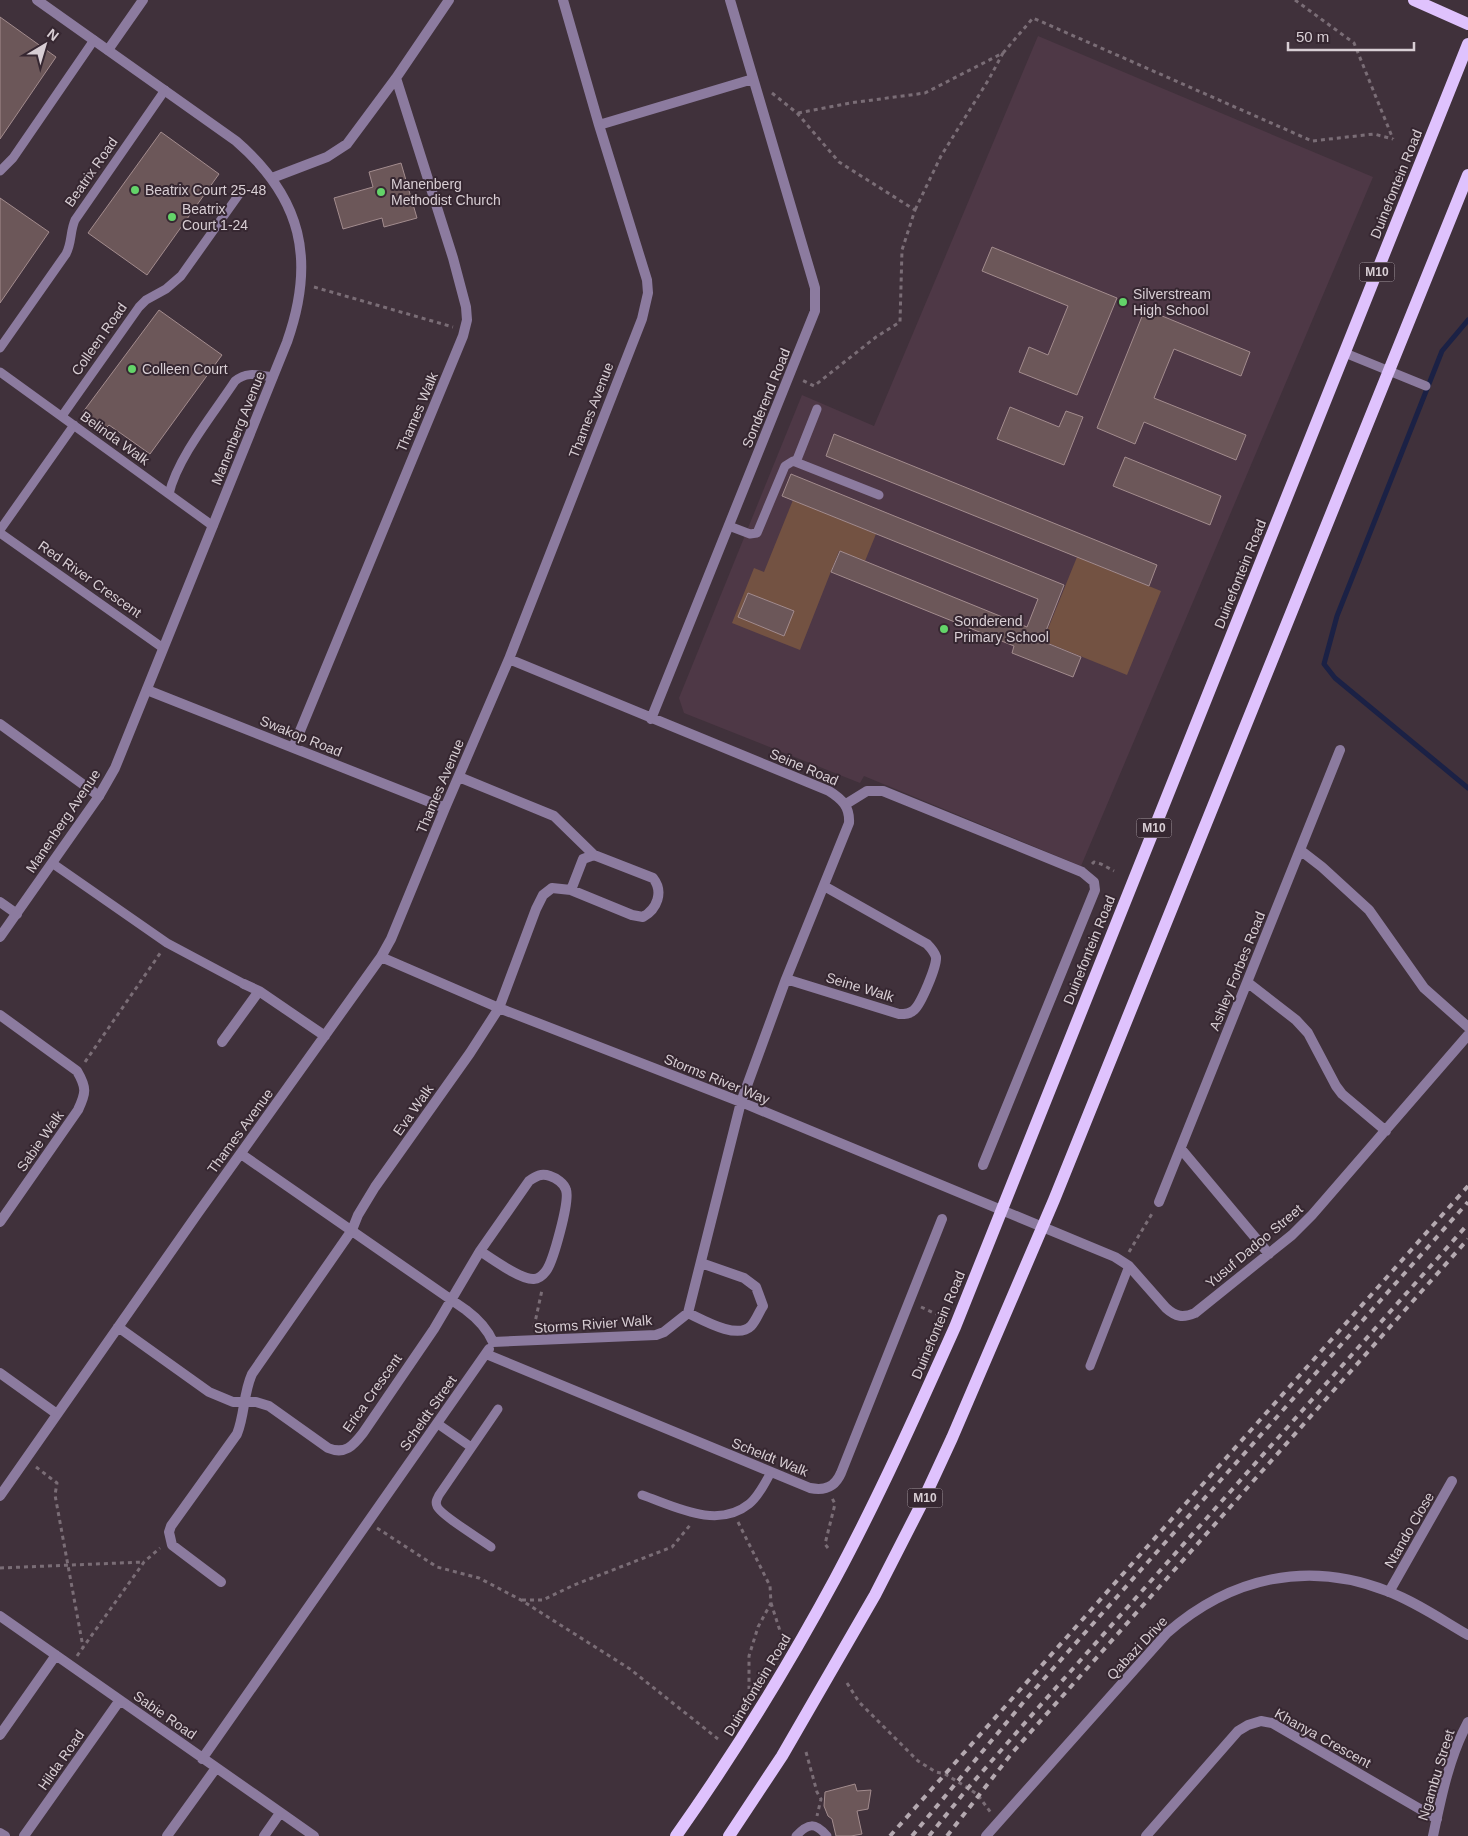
<svg xmlns="http://www.w3.org/2000/svg" width="1468" height="1836" viewBox="0 0 1468 1836" font-family="Helvetica,sans-serif">
  <style>
    .built { fill: #4e3846 }
    .green { fill: #735242; fill-rule: evenodd }
    .lines { fill: none; stroke-linecap: round; stroke-linejoin: round }
    .stream { stroke: #1b2145; stroke-width: 5 }
    .building { fill: #6c5759; stroke: #a38c8e }
    .path { stroke: #7a6d76; stroke-width: 3; stroke-dasharray: 4 4; stroke-linecap: butt }
    .service { stroke: #8c7b9f; stroke-width: 9 }
    .minor { stroke: #8c7b9f; stroke-width: 10 }
    .tertiary { stroke: #8c7b9f; stroke-width: 10 }
    .primary { stroke: #dfc2fd; stroke-width: 12 }
    .rail { stroke: #b4a9b0; stroke-width: 4; stroke-dasharray: 6 6; stroke-linecap: butt }
    .poi-dot { fill: #63d469; stroke: #362731; stroke-width: 2 }
    .labels { text-anchor: middle; stroke-width: 4; stroke-linejoin: round; paint-order: stroke }
    .shield { fill: #362731; stroke: #a79ca3; stroke-width: 1 }
    .shield-label { font-size: 12px; font-weight: bold; fill: #d8ced4 }
    .street-label { font-size: 14px; fill: #d8ced4; stroke: #362731 }
    .poi-label { font-size: 14px; fill: #d8ced4; stroke: #362731; text-anchor: start }
  </style>
  <rect width="100%" height="100%" fill="#40313b"/>
  <path class="built" d="M1038 36 1373 177 1081 866 864 776 860 783 684 713 679 698 802 395 874 426Z"/>
  <path class="green" d="M793 500 876 534 865 561 839 551 800 650 732 623 754 568 764 572ZM748 593 793 611 784 636 738 617Z
    M1077 557 1161 591 1127 675 1043 641Z"/>
  <g class="lines">
    <path class="stream" d="M1468 320 1442 351 1337 616 1324 664 1335 678 1468 788"/>
  </g>
  <path class="building" d="M0 17 56 57 0 139Z
    M161 132 219 174 147 275 88 233Z
    M401 163 417 218 384 227 382 218 343 229 334 198 373 187 369 172Z
    M0 198 49 232 0 303Z
    M992 247 1117 298 1077 395 1019 372 1029 347 1048 355 1068 306 982 271Z
    M1145 309 1250 352 1241 376 1174 349 1154 398 1246 435 1236 460 1144 422 1135 444 1097 428Z
    M159 310 222 355 150 454 109 425 105 429 83 412Z
    M1010 407 1059 427 1066 411 1083 417 1064 465 997 439Z
    M834 434 1157 565 1149 586 826 456Z
    M1125 457 1221 496 1210 525 1113 486Z
    M791 474 1064 585 1042 641 1081 657 1073 677 1012 653 1014 646 831 572 840 551 1027 627 1038 599 782 496Z
    M748 593 794 611 784 636 738 617Z
    M855 1784 857 1791 871 1790 868 1809 857 1811 862 1834 851 1836H836L832 1819 828 1816 824 1806 825 1792Z"/>
  <g class="lines">
    <path class="path" d="M1295 0 1354 43 1393 139
      M1003 53 1033 18 1312 141 1374 134 1393 139
      M772 93 797 113 839 162 915 210 902 250 900 322 876 337 814 386 800 379
      M798 113 850 103 925 93 1003 53 989 79 941 156 915 210
      M314 287 453 327
      M1092 864 1094 862 1101 864 1114 871
      M85 1062 161 952
      M1129 1252 1153 1212
      M921 1307 936 1314
      M534 1327 542 1290
      M36 1467 57 1483 55 1495 83 1647
      M738 1522 770 1586 771 1603 758 1627 749 1656V1689
      M377 1528 437 1567 479 1578 521 1600 630 1669 718 1739
      M828 1548 825 1544 835 1504 832 1498
      M0 1568 144 1562
      M522 1600H543L574 1585 672 1547 691 1524
      M771 1603 781 1634
      M77 1656 144 1562 160 1548
      M847 1683 859 1702 918 1761 936 1772 945 1774 968 1788 978 1795 991 1813
      M806 1752 817 1792 821 1799 817 1816"/>
    <path class="service" d="M0 171 13 158 94 40
      M0 348 66 254C72 243 70 231 75 220L165 90
      M1345 353 1426 386
      M0 372 213 526
      M62 416 139 307 146 300 166 289 181 276 240 193
      M796 462 817 409
      M169 494C177 458 214 413 235 381 247 371 258 375 273 377
      M729 526 750 534 757 533 785 466 793 461 879 495
      M0 530 74 425
      M0 533 163 648
      M52 863 167 943 244 984
      M1090 1366 1129 1266
      M438 1424 471 1447
      M642 1495C674 1506 717 1530 749 1504 758 1497 765 1483 771 1472
      M491 1547C482 1540 439 1514 437 1506 435 1502 437 1499 439 1495L498 1409
      M796 1836C808 1823 815 1822 827 1836"/>
    <path class="minor" d="M108 50 143 0
      M599 125 753 79
      M272 178 327 157 347 144 396 78 449 0
      M147 690 445 808
      M651 719 815 311V288L730 0
      M0 724 99 796
      M293 748 463 336 467 320 466 307 453 258 396 78
      M459 777 554 816 594 855
      M846 804 867 791H883L1082 872 1094 882 1095 890 983 1165
      M1300 850 1322 867 1369 910 1424 988 1468 1027
      M0 902 17 914
      M381 957 499 1008 741 1102 1115 1257 1129 1266 1166 1308C1176 1317 1183 1318 1195 1313L1292 1235 1312 1215 1468 1035
      M786 979 899 1014C905 1014 910 1014 914 1010 921 1004 937 966 936 957 934 951 931 948 927 944L824 886
      M1247 982 1296 1020 1308 1033 1336 1086 1342 1094 1386 1131
      M244 984 259 991 325 1036
      M0 1015 77 1071C87 1088 86 1093 78 1110L0 1222
      M222 1042 259 991
      M1181 1149 1269 1254
      M241 1154 466 1310C478 1319 487 1328 493 1342
      M1159 1202 1340 750
      M688 1313C703 1320 737 1340 751 1326 756 1321 759 1312 763 1306L756 1287 744 1278 701 1263
      M118 1327 209 1392 233 1402H256L269 1406 328 1448C345 1455 353 1446 363 1433L434 1329 480 1251 529 1181C536 1176 541 1173 550 1176 556 1178 564 1183 566 1190 570 1201 553 1262 546 1271 543 1275 539 1279 534 1279 521 1280 492 1259 480 1251
      M493 1342 656 1335 664 1332 688 1313 741 1102 786 979 849 823C850 807 842 799 829 791L509 659
      M486 1354 810 1488C825 1491 835 1487 841 1473L942 1219
      M0 1373 57 1414
      M0 1496 198 1213 381 957 391 939 445 808 509 659 642 319 648 293 647 280 599 125 563 0
      M221 1582 172 1545 169 1532 171 1526 237 1434C245 1414 243 1394 252 1374L352 1230 358 1215 375 1187 470 1053 499 1008 536 909 543 895 552 888 571 890 632 915 643 917C657 909 664 892 653 878L594 855 583 859 571 890
      M1389 1592 1452 1481
      M0 1616 314 1836
      M0 1735 56 1655
      M202 1759 489 1349
      M0 1833 5 1836
      M24 1836 120 1700
      M167 1836 216 1768
      M264 1836 280 1813
      M1146 1836 1238 1731 1248 1725 1261 1721 1272 1723 1437 1819
      M1433 1836C1441 1798 1449 1757 1468 1722"/>
    <path class="tertiary" d="M0 937 99 796 115 768 287 342C316 260 302 198 236 141L37 0
      M986 1836 1167 1633C1231 1577 1308 1560 1387 1591 1416 1602 1442 1620 1468 1635"/>
    <path class="primary" d="M1414 0 1468 24
      M676 1836C734 1754 787 1668 835 1579 879 1497 917 1412 955 1327L1468 44
      M729 1836 782 1756 875 1595 921 1505 952 1438 1054 1200 1468 175"/>
    <path class="rail" d="M890 1836 1468 1186
      M912 1836 1027 1698 1468 1202
      M929 1836 968 1788 1038 1708 1468 1224
      M947 1836 1012 1753 1468 1239"/>
  </g>
  <g class="poi-dot">
    <circle cx="135" cy="190" r="5"/>
    <circle cx="381" cy="192" r="5"/>
    <circle cx="172" cy="217" r="5"/>
    <circle cx="1123" cy="302" r="5"/>
    <circle cx="132" cy="369" r="5"/>
    <circle cx="944" cy="629" r="5"/>
  </g>
  <g class="labels">
    <g class="shield">
      <rect x="1359.5" y="262.5" width="35" height="19" rx="4"/>
      <rect x="1136.5" y="818.5" width="35" height="19" rx="4"/>
      <rect x="907.5" y="1488.5" width="35" height="19" rx="4"/>
    </g>
    <g class="shield-label">
      <text x="1377" y="276">M10</text>
      <text x="1154" y="832">M10</text>
      <text x="925" y="1502">M10</text>
    </g>
    <g class="street-label">
      <text transform="translate(91 172) rotate(-55)" y="5">Beatrix Road</text>
      <text transform="translate(1396 184) rotate(-68)" y="5">Duinefontein Road</text>
      <text transform="translate(99 339) rotate(-55)" y="5">Colleen Road</text>
      <text transform="translate(766 398) rotate(-68)" y="5">Sonderend Road</text>
      <text transform="translate(591 410) rotate(-69)" y="5">Thames Avenue</text>
      <text transform="translate(417 412) rotate(-67)" y="5">Thames Walk</text>
      <text transform="translate(238 428) rotate(-68)" y="5">Manenberg Avenue</text>
      <text transform="translate(115 438) rotate(36)" y="5">Belinda Walk</text>
      <text transform="translate(1240 574) rotate(-68)" y="5">Duinefontein Road</text>
      <text transform="translate(90 579) rotate(35)" y="5">Red River Crescent</text>
      <text transform="translate(301 736) rotate(22)" y="5">Swakop Road</text>
      <text transform="translate(804 767) rotate(23)" y="5">Seine Road</text>
      <text transform="translate(440 786) rotate(-67)" y="5">Thames Avenue</text>
      <text transform="translate(63 821) rotate(-56)" y="5">Manenberg Avenue</text>
      <text transform="translate(1089 950) rotate(-68)" y="5">Duinefontein Road</text>
      <text transform="translate(1237 971) rotate(-68)" y="5">Ashley Forbes Road</text>
      <text transform="translate(860 987) rotate(17)" y="5">Seine Walk</text>
      <text transform="translate(717 1079) rotate(22)" y="5">Storms River Way</text>
      <text transform="translate(413 1110) rotate(-55)" y="5">Eva Walk</text>
      <text transform="translate(240 1131) rotate(-54)" y="5">Thames Avenue</text>
      <text transform="translate(40 1141) rotate(-55)" y="5">Sabie Walk</text>
      <text transform="translate(1254 1246) rotate(-40)" y="5">Yusuf Dadoo Street</text>
      <text transform="translate(593 1324) rotate(-4)" y="5">Storms Rivier Walk</text>
      <text transform="translate(938 1325) rotate(-67)" y="5">Duinefontein Road</text>
      <text transform="translate(372 1393) rotate(-55)" y="5">Erica Crescent</text>
      <text transform="translate(428 1413) rotate(-55)" y="5">Scheldt Street</text>
      <text transform="translate(770 1457) rotate(22)" y="5">Scheldt Walk</text>
      <text transform="translate(1409 1530) rotate(-60)" y="5">Ntando Close</text>
      <text transform="translate(1137 1648) rotate(-47)" y="5">Qabazi Drive</text>
      <text transform="translate(757 1685) rotate(-59)" y="5">Duinefontein Road</text>
      <text transform="translate(165 1715) rotate(35)" y="5">Sabie Road</text>
      <text transform="translate(1323 1738) rotate(29)" y="5">Khanya Crescent</text>
      <text transform="translate(61 1760) rotate(-55)" y="5">Hilda Road</text>
      <text transform="translate(1436 1775) rotate(-73)" y="5">Ngambu Street</text>
    </g>
    <g class="poi-label">
      <text x="391" y="189">Manenberg<tspan x="391" dy="16">Methodist Church</tspan></text>
      <text x="145" y="195">Beatrix Court 25-48</text>
      <text x="182" y="214">Beatrix<tspan x="182" dy="16">Court 1-24</tspan></text>
      <text x="1133" y="299">Silverstream<tspan x="1133" dy="16">High School</tspan></text>
      <text x="142" y="374">Colleen Court</text>
      <text x="954" y="626">Sonderend<tspan x="954" dy="16">Primary School</tspan></text>
    </g>
  </g>
  <g transform="translate(45 45) rotate(38)" stroke="#362731" stroke-width="4" paint-order="stroke">
  <path d="M0-4L9 19L0 12L-9 19Z" fill="#d8ced4"/>
  <text y="-8" font-size="14" font-weight="bold" text-anchor="middle" fill="#d8ced4">N</text>
  </g>
  <path d="M1288 42v8h126v-8" fill="none" stroke="#d8ced4" stroke-width="2.5"/>
  <text x="1296" y="42" font-size="15" fill="#d8ced4" stroke="#362731" stroke-width="4" paint-order="stroke">50 m</text>
</svg>
